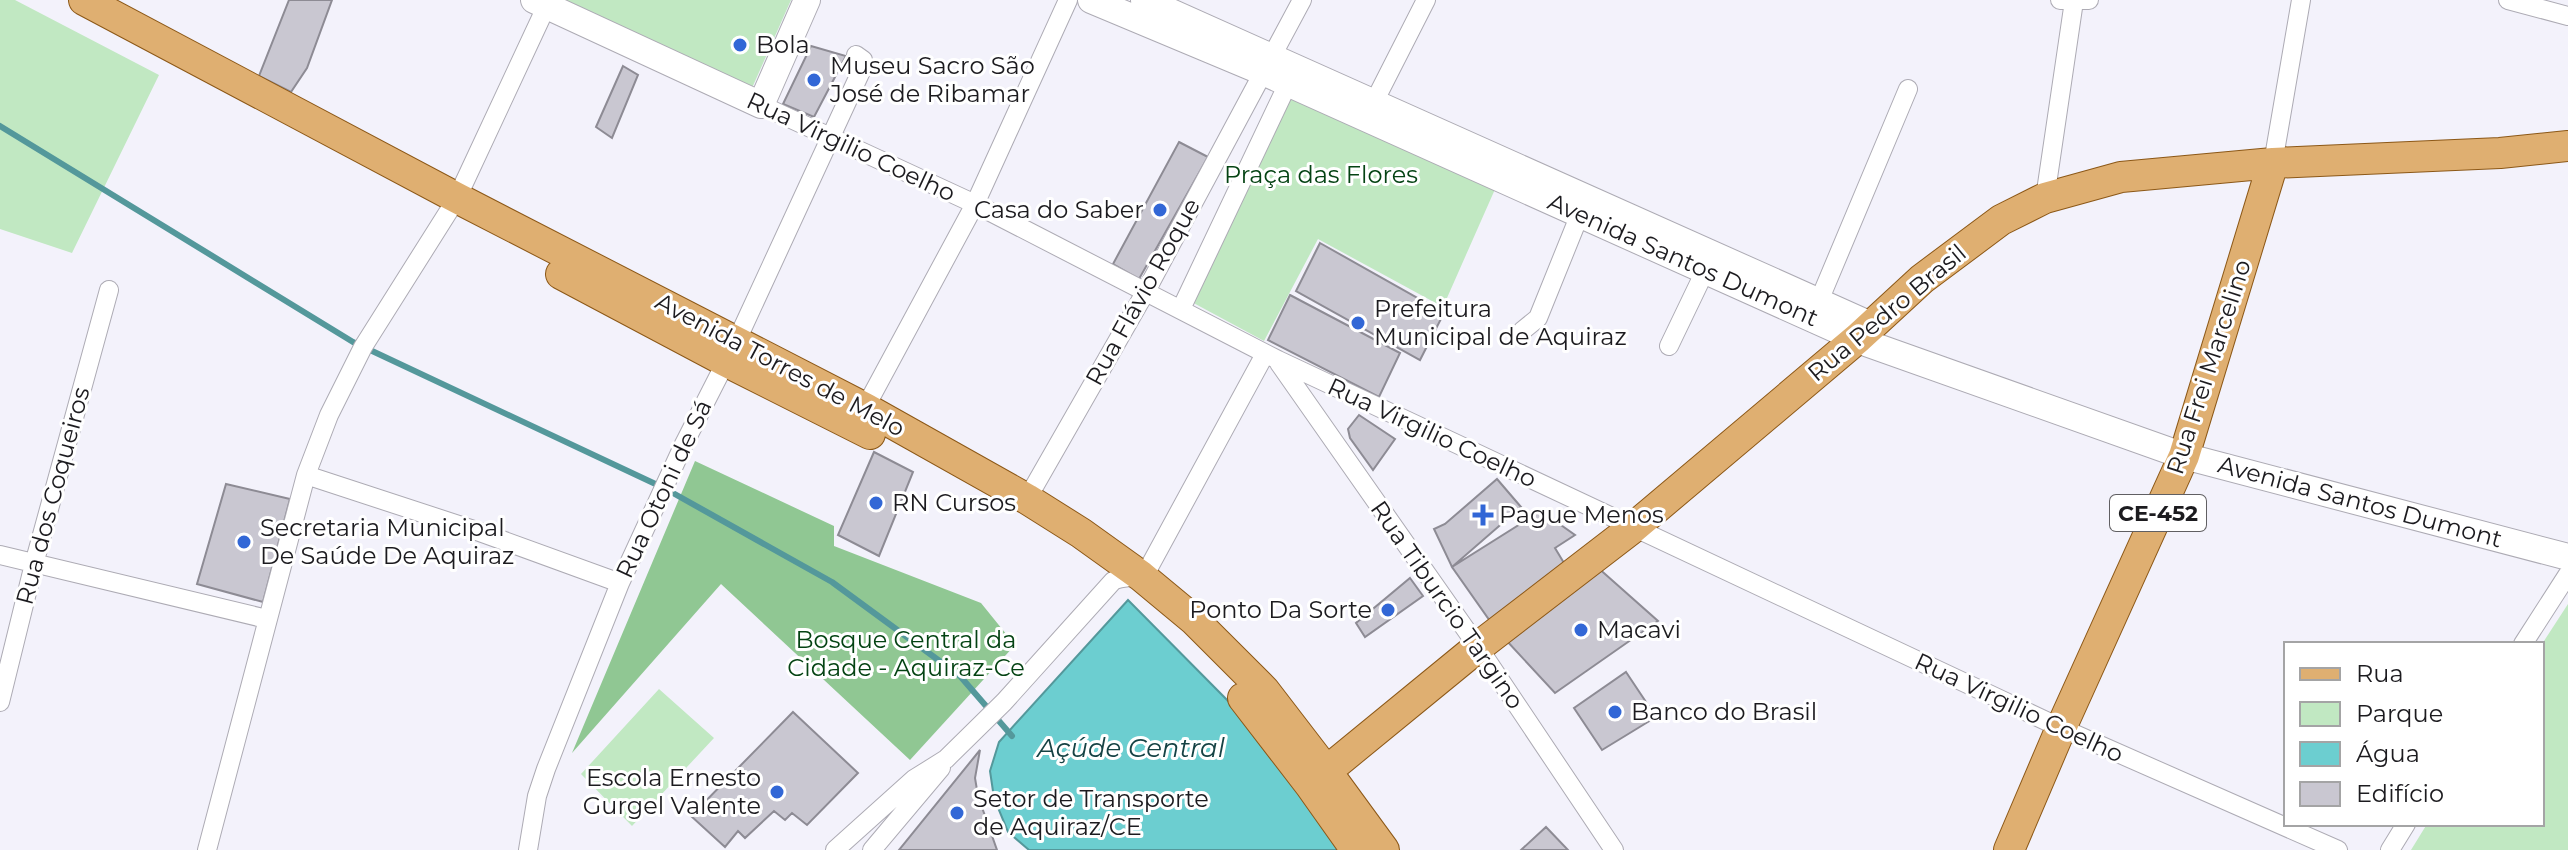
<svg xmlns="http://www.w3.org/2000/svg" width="2568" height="850" viewBox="0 0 2568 850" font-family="Montserrat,sans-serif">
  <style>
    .green { fill: #c1e8c2 }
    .forest { fill: #90c793 }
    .water { fill: #6cced0; stroke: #54989b; stroke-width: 2 }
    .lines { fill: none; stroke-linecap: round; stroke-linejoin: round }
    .stream { stroke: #54989b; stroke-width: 6 }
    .building { fill: #c9c7d1; stroke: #8d8b94; stroke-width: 2 }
    .street-casing { stroke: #adabb4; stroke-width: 20 }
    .secondary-casing { stroke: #adabb4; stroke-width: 28 }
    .primary-casing { stroke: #8c5817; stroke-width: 32 }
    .street { stroke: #fff; stroke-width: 18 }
    .secondary { stroke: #fff; stroke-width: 26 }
    .primary { stroke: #dfaf71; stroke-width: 30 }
    .poi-dot { fill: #3267d6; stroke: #fff; stroke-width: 3 }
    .labels { text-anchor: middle; stroke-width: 6; stroke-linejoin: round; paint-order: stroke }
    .shield { fill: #fff; stroke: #605f62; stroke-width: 2 }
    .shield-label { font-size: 22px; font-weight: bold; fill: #1c1b1f }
    .poi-label { font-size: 24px; fill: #1c1b1f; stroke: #fff; text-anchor: start }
    .street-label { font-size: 24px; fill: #1c1b1f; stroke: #fff }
    .park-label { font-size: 24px; fill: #044313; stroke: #fff }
    .water-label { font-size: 26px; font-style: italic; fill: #154244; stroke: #fff }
  </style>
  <rect width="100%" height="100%" fill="#f3f2fb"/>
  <path class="green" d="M0 0H15L159 75 72 253 0 229Z
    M544 0H791L752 88Z
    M1290 90 1496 187 1443 307 1318 239 1264 341 1188 300Z
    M2568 604V850H2411L2427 824H2542V644Z
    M659 689 714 738 632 826 581 774Z"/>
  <path class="forest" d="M695 461 834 526V546L981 603 1015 645 910 760 721 584 572 753Z"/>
  <path class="water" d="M1128 600 1238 711 1341 850H1029L1008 832 994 798 990 771 999 742Z"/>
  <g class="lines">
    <path class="stream" d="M0 126 353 342 664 488 832 582 960 676 1012 736"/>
  </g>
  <path class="building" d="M289 0H332L307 68 291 92 259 76Z
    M811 46 846 56 814 117 783 104Z
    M623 66 638 75 612 138 596 127Z
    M1179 142 1208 157 1139 279 1113 264Z
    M1320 243 1444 313 1420 360 1296 291Z
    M1290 295 1400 353 1379 397 1268 340Z
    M1359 415 1395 439 1373 470 1350 438 1348 429Z
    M874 452 913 472 879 556 838 535Z
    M1497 479 1521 507 1452 567 1434 529 1445 524Z
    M226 484 290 499 263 602 197 584Z
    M1541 511 1575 535 1555 548 1564 563 1490 621 1452 567Z
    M1596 566 1658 621 1555 693 1506 640Z
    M1410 578 1423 596 1365 637 1356 623Z
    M1626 672 1656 717 1602 750 1574 708Z
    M793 712 858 773 807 825 792 813 785 820 774 811 745 838 738 831 725 847 691 816Z
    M980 750 975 778 978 796 997 850H899Z
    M1546 827 1568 850H1521Z"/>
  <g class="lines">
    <g class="street-casing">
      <path id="street" d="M2060 0H2089
        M2508 0 2568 16
        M761 105 975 204 1278 360 2061 728 2338 850
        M1369 112 1426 0
        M2273 163 2301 0
        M2045 198 2074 1
        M1819 301 1908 89
        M1181 309 1293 73
        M1522 331 1538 318 1580 214
        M1669 346 1705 271
        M1279 363 1478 647 1614 850
        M865 408 975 204 1068 0
        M306 475 477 531 620 583
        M1027 499 1146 291 1302 0
        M0 555 267 619
        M2523 644 2568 574
        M0 702 34 564 109 290
        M207 850 306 475 329 415 363 347 457 198 547 5
        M528 850 537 796 546 769 620 583 684 444 737 340 863 67V60L856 55
        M835 850 914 779 946 759 1004 702 1113 581C1125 575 1136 580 1147 571L1265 354
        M872 850 941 768
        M2390 850 2406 824"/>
    </g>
    <g class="secondary-casing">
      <path id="secondary" d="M534 0 761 105 807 0
        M1091 0 1263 72 1866 343 2184 456 2568 557
        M1144 0 1862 321"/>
    </g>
    <g class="primary-casing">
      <path id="primary" d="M84 0 457 198 865 408 1027 499 1081 533 1141 576 1194 620 1264 690 1327 772 1384 850
        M561 274 725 361 870 434
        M1243 698 1310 785 1356 850
        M1312 783 1478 647 1634 527 1858 338 1922 279 2001 220 2045 198 2121 177 2273 163 2500 153 2568 146
        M2009 850 2061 728 2184 456 2273 163"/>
    </g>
    <use href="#street" class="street"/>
    <use href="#secondary" class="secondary"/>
    <use href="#primary" class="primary"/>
  </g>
  <g class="poi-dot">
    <circle cx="740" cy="45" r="8"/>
    <circle cx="814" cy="80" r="8"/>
    <circle cx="1160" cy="210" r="8"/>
    <circle cx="1358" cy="323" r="8"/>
    <circle cx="876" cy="503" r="8"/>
    <path d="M1479 503h8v8h8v8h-8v8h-8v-8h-8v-8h8z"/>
    <circle cx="244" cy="542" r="8"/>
    <circle cx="1388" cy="610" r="8"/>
    <circle cx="1581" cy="630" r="8"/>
    <circle cx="1615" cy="712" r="8"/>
    <circle cx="777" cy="792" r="8"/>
    <circle cx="957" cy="813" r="8"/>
  </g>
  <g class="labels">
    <rect class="shield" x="2110" y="495" width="96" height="36" rx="6"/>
    <g class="shield-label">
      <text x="2158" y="521">CE-452</text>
    </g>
    <g class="poi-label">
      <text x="756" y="53">Bola</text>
      <text x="830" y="74">Museu Sacro São<tspan x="830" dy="28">José de Ribamar</tspan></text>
      <text x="1144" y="218" text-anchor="end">Casa do Saber</text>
      <text x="1374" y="317">Prefeitura<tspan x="1374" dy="28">Municipal de Aquiraz</tspan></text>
      <text x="892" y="511">RN Cursos</text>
      <text x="1499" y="523">Pague Menos</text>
      <text x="260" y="536">Secretaria Municipal<tspan x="260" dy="28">De Saúde De Aquiraz</tspan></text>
      <text x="1372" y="618" text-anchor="end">Ponto Da Sorte</text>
      <text x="1597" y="638">Macavi</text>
      <text x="1631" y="720">Banco do Brasil</text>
      <text x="761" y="786" text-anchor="end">Escola Ernesto<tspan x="761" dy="28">Gurgel Valente</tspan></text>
      <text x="973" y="807">Setor de Transporte<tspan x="973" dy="28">de Aquiraz/CE</tspan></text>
    </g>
    <g class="street-label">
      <text transform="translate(851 147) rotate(25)" y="8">Rua Virgilio Coelho</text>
      <text transform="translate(1683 260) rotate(24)" y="8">Avenida Santos Dumont</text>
      <text transform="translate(1143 292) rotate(-61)" y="8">Rua Flávio Roque</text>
      <text transform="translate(1887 313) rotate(-40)" y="8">Rua Pedro Brasil</text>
      <text transform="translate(780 365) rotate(28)" y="8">Avenida Torres de Melo</text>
      <text transform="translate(2209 367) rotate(-72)" y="8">Rua Frei Marcelino</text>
      <text transform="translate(1432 433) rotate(25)" y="8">Rua Virgilio Coelho</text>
      <text transform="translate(664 489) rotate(-65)" y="8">Rua Otoni de Sá</text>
      <text transform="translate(53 496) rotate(-75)" y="8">Rua dos Coqueiros</text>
      <text transform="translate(2360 502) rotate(15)" y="8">Avenida Santos Dumont</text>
      <text transform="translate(1447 605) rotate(55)" y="8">Rua Tiburcio Targino</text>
      <text transform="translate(2019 708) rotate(25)" y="8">Rua Virgilio Coelho</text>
    </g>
    <g class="park-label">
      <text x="1321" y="183">Praça das Flores</text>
      <text x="906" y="648">Bosque Central da<tspan x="906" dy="28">Cidade - Aquiraz-Ce</tspan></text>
    </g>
    <g class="water-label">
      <text x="1131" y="757">Açúde Central</text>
    </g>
  </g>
  <rect x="2284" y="642" width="260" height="184" fill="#ffffff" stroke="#a4a4a5" stroke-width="2"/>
  <rect x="2300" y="668" width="40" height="12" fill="#dfaf71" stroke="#a4a4a5" stroke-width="2"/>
  <text x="2356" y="682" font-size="24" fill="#1c1b1f">Rua</text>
  <rect x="2300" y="702" width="40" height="24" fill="#c1e8c2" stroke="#a4a4a5" stroke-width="2"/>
  <text x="2356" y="722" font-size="24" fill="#1c1b1f">Parque</text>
  <rect x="2300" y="742" width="40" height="24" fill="#6cced0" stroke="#a4a4a5" stroke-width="2"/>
  <text x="2356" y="762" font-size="24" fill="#1c1b1f">Água</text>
  <rect x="2300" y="782" width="40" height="24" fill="#c9c7d1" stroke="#a4a4a5" stroke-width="2"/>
  <text x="2356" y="802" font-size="24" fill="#1c1b1f">Edifício</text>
</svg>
